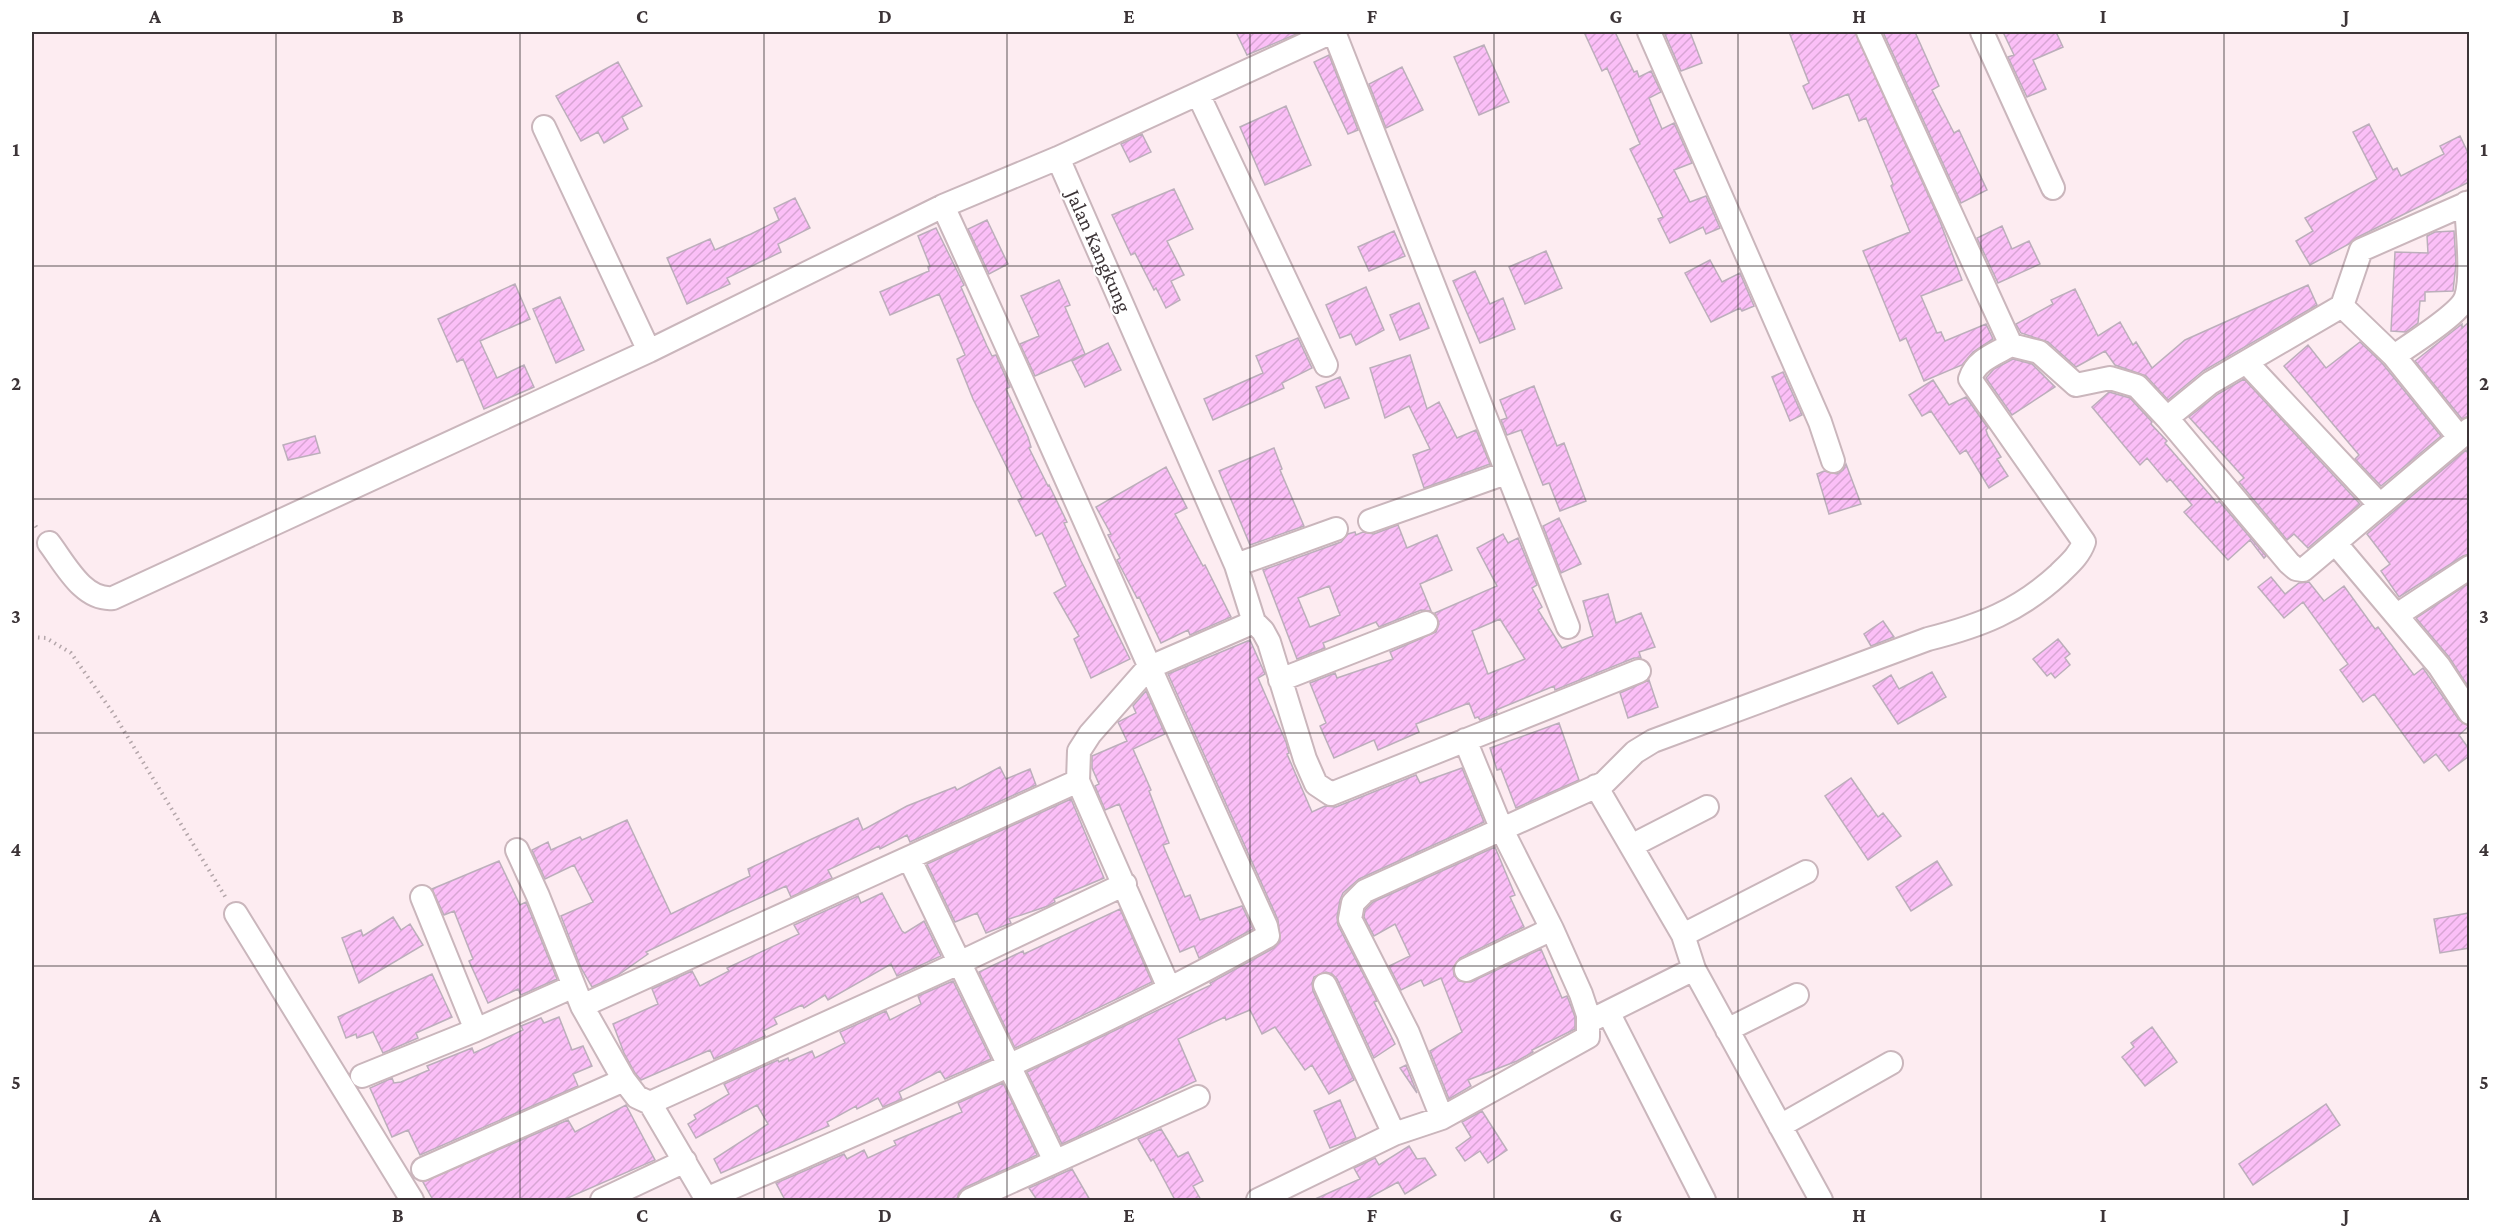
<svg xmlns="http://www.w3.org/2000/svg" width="2501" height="1232" viewBox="0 0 2501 1232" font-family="'Crimson Pro',serif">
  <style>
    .building { fill: url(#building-hatch); stroke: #bcaebb; stroke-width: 1.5; fill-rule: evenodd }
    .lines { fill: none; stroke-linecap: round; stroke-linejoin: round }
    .minor-casing { stroke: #cab6bc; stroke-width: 26 }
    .path { stroke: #b4a6aa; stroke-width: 4; stroke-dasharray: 1.5 4.5; stroke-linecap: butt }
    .minor { stroke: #fff; stroke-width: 22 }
    .grid { fill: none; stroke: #3c3437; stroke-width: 1.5; stroke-opacity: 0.55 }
    .labels { text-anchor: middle; stroke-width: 4.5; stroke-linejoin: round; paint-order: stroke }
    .street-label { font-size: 21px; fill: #3c3437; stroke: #fff }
    .neatline { fill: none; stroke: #3c3437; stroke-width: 2 }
    .grid-label { font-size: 20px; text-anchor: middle; font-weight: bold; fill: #3c3437 }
  </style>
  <defs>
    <pattern id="building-hatch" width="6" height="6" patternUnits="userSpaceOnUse" patternTransform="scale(1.5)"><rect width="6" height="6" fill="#fbbff7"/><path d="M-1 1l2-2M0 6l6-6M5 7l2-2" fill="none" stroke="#d8a5d4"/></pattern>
  </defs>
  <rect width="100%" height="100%" fill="#fdecf1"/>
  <path class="building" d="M1236 32H1301L1247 55Z
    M1584 32H1615L1634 72 1637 71 1639 77 1651 71 1661 92 1649 98 1662 129 1674 123 1692 163 1674 170 1690 202 1706 196 1720 228 1706 234 1703 227 1670 243 1658 219 1663 217 1630 149 1640 144 1607 68 1602 71Z
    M1664 32H1690L1702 63 1681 71Z
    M1789 32H1855L1939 219 1962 280 1921 296 1937 333 1941 332 1945 341 1986 324 1993 339 1973 352 1962 365 1924 381 1906 338 1900 341 1863 251 1910 232 1891 186 1893 184 1866 118 1859 121 1848 94 1813 109 1803 86 1809 83Z
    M1883 32H1915L1939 86 1932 90 1954 133 1959 130 1987 190 1961 203Z
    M2003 32H2056L2063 47 2033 60 2046 89 2027 97 2008 57 2014 55Z
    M1484 45 1509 102 1479 115 1454 57Z
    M1329 55 1358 130 1348 134 1314 62Z
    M618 62 642 106 622 117 628 129 604 143 598 132 581 141 556 96Z
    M1402 67 1423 110 1386 128 1369 84Z
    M1286 106 1311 165 1265 185 1240 127Z
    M2369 124 2393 170 2397 168 2401 176 2444 154 2440 146 2460 136 2469 155V182L2356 238 2349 244 2310 265 2296 241 2313 231 2305 218 2377 179 2353 132Z
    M1142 134 1151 152 1130 162 1121 144Z
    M1174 189 1193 229 1167 241 1184 275 1171 281 1180 300 1166 308 1156 288 1154 290 1135 253 1131 255 1112 215Z
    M795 198 810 228 778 244 781 252 727 278 730 284 687 304 667 258 710 239 715 250 751 234 779 220 774 208Z
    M987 220 1008 264 989 274 968 229Z
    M2002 226 2012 249 2029 241 2040 264 1998 283 1977 238Z
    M936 228 964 285 961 287 987 346 992 356 996 355 1010 387 1006 389 1028 437 1031 447 1029 448 1048 486 1049 485 1067 522 1064 523 1081 561 1130 659 1091 678 1074 639 1079 636 1054 593 1066 586 1042 533 1036 536 1018 500 1022 498 973 399 957 359 965 355 939 294 890 315 880 292 929 271 928 267 930 266 918 236Z
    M1394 231 1405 256 1369 271 1358 247Z
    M2454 231 2456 264 2453 291 2425 292V301H2420L2418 323 2406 332 2391 331 2395 252 2428 253 2427 236 2435 232Z
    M1546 251 1562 288 1525 304 1509 267Z
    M1710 260 1722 282 1740 273 1754 306 1742 311 1740 308 1711 322 1685 273Z
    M1475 271 1490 304 1503 298 1515 329 1480 343 1453 281Z
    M1059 280 1070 305 1065 307 1085 354 1035 376 1020 344 1039 336 1021 296Z
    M515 284 530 319 480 341 497 378 524 365 534 387 484 409 463 359 457 362 438 319Z
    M2308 285 2317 305 2203 371 2168 400 2146 376 2115 365 2105 351 2076 367 2048 342 2021 333 2016 324 2053 304 2051 300 2075 289 2098 336 2120 322 2133 345 2136 342 2152 368 2185 340Z
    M1366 287 1384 330 1356 345 1351 334 1340 338 1326 305Z
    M560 297 584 350 556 363 533 309Z
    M1419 303 1429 328 1400 340 1390 315Z
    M2469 322V416L2462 419 2415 361 2462 324V328Z
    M1298 338 1312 368 1282 383 1284 388 1213 420 1204 399 1263 373 1256 356Z
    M2360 342 2382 363 2441 436 2381 486 2355 459 2359 455 2284 366 2308 345 2326 368Z
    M1108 343 1121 370 1085 387 1072 361Z
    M1410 355 1427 409 1439 402 1457 438 1476 430 1490 464 1424 488 1413 455 1430 449 1409 406 1385 418 1370 368Z
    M2013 359 2032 364 2055 387 2012 415 1986 378 1994 369Z
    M1783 372 1802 415 1790 421 1772 377Z
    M1340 377 1349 398 1325 408 1316 387Z
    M2244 379 2360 504 2308 548 2294 534 2287 540 2239 482 2244 478 2189 417 2218 394Z
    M1933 380 1949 405 1966 397 1988 428 1986 430 1988 436 2001 457 1997 459 2008 476 1989 488 1966 450 1960 454 1931 411 1922 416 1909 395Z
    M1534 386 1557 446 1564 443 1586 501 1560 511 1549 483 1543 485 1521 430 1507 435 1501 420 1507 418 1500 400Z
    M2109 392 2130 398 2152 422 2151 424 2167 441 2165 443 2217 503 2219 501 2266 556 2264 558 2250 540 2228 560 2184 512 2192 505 2170 479 2167 482 2147 458 2140 465 2092 407Z
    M315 436 320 453 288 460 283 445Z
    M1274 448 1282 469 1280 470 1304 526 1250 545 1219 471Z
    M2466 450 2469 455V554L2463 556 2399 597 2381 571 2390 564 2367 534Z
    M1846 464 1861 504 1829 514 1817 474 1824 471 1837 474 1843 470Z
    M1166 467 1187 508 1175 514 1203 566 1205 565 1231 617 1190 635 1188 630 1161 643 1139 597 1137 598 1118 562 1117 560 1120 558 1108 535 1111 534 1096 507Z
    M1559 518 1581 564 1561 573 1543 526Z
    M1398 525 1407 548 1437 535 1452 570 1420 584 1431 611 1421 610 1379 627 1376 622 1323 643 1325 648 1297 659 1263 570 1341 542 1348 534 1355 532 1356 535 1363 532 1374 534ZM1329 586 1340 615 1310 627 1298 598Z
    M1503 534 1508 543 1518 538 1537 585 1532 588 1542 607 1538 610 1562 648 1593 636 1583 601 1608 594 1616 623 1641 613 1655 647 1639 652 1641 658H1634L1555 690 1554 686 1496 710 1497 713 1480 720 1478 717 1475 718 1469 703 1416 724 1419 732 1378 750 1374 740 1334 758 1320 726 1326 723 1310 683 1335 673 1337 678 1393 659 1390 652 1436 632 1439 624 1435 613 1497 586 1477 548ZM1500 619 1525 659 1488 674 1472 631Z
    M2271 577 2285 594 2299 583 2309 582 2324 601 2344 586 2375 629 2378 627 2414 675 2423 668 2459 720 2469 726 2459 735 2469 749V756L2449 771 2436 754 2424 763 2374 694 2363 702 2340 670 2348 664 2303 602 2284 618 2258 587Z
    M2469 583V688L2449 657 2416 618Z
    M1883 621 1894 637 1871 646 1864 634Z
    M2058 639 2070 654 2065 658 2070 665 2055 678 2051 673 2047 676 2033 659Z
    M1250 640 1265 674 1258 678 1286 742 1289 753 1287 754 1312 812 1325 806 1336 807 1416 775 1420 783 1462 768 1484 822 1359 879 1343 893 1340 900 1337 917 1338 925 1377 1001 1374 1002 1395 1044 1374 1058 1337 979 1332 974 1326 972 1314 977 1312 983 1313 991 1354 1080 1329 1094 1312 1065 1305 1070 1275 1027 1262 1034 1250 1010 1226 1020 1225 1017 1178 1039 1196 1081 1062 1144 1027 1072 1211 985 1210 983 1274 948 1280 941 1278 920 1168 674Z
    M1932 672 1946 697 1898 724 1873 686 1891 675 1899 689Z
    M1649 680 1658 707 1628 718 1620 693Z
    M1146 691 1165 734 1133 749 1151 790 1149 791 1169 843 1163 845 1185 897 1190 895 1200 920 1242 906 1253 929 1199 958 1194 946 1180 952 1119 804 1105 810 1095 786 1099 784 1092 768V756L1127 741 1118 722 1136 713 1133 706Z
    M1559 723 1579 780 1516 808 1501 769 1497 770 1490 748Z
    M1000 767 1006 779 1030 769 1036 785 910 842 907 835 880 849 879 846 828 870 832 878 791 897 786 886 729 912 646 952 648 954 618 975 592 987 581 968 561 916 593 902 574 865 545 879 532 850 548 842 551 850 580 837 582 840 627 820 671 914 750 876 748 869 814 838 858 818 863 830 907 806 955 787 957 790Z
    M1851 778 1878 817 1883 813 1901 836 1868 860 1825 796Z
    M1071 799 1104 878 1054 899 1055 902 1048 906 1009 919 1011 923 986 933 977 913 955 922 927 864Z
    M1495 847 1515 895 1510 897 1524 927 1460 958 1453 968 1454 975 1459 981 1471 982 1541 949 1562 998 1567 996 1569 1001 1575 1017V1029L1532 1050 1533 1052 1517 1061 1468 1080 1471 1086 1449 1099 1430 1051 1462 1032 1441 978 1424 986 1421 980 1401 990 1389 966 1410 956 1395 924 1374 936 1364 917 1365 910 1373 902Z
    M499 861 520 905 526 902 557 979 521 995 518 989 488 1003 469 961 473 959 454 911 444 915 432 889Z
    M1937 861 1952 885 1911 911 1896 887Z
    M882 893 902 931 905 933 924 921 941 956 897 976 891 964 828 1000 825 995 804 1008 802 1005 774 1018 777 1024 763 1031 765 1036 714 1059 710 1050 641 1080 635 1073 624 1053 613 1024 658 1004 652 989 692 971 700 986 729 971 727 968 799 934 794 925 858 896 861 903Z
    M1120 909 1152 982 1015 1048 979 972 1023 951 1024 954Z
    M2469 913V948L2440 953 2434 919Z
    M393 917 401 930 410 924 423 945 359 983 342 938 361 930 363 936Z
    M432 974 452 1017 416 1033 418 1038 383 1053 373 1032 357 1038 356 1034 346 1038 338 1017Z
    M953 981 991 1059 945 1079 940 1071 899 1092 902 1099 883 1107 878 1098 857 1109 856 1106 827 1122 829 1126 721 1173 714 1159 768 1124 757 1105 696 1138 688 1124 696 1119 694 1115 729 1094 724 1084 778 1060 779 1062 788 1058 789 1061 812 1051 815 1058 845 1043 840 1032 886 1011 890 1020 921 1004 918 996Z
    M559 1017 572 1050 583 1046 592 1066 573 1074 578 1086 420 1155 408 1130 392 1137 370 1088 392 1078 394 1083 401 1082 429 1070 427 1066 472 1048 474 1053 523 1030 521 1026 541 1018 544 1023Z
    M2152 1027 2177 1062 2145 1086 2122 1057 2134 1047 2131 1043Z
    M1406 1065 1417 1093 1400 1068Z
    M1003 1083 1037 1155 964 1188 959 1193 957 1199 785 1200 776 1183 844 1154 847 1159 864 1150 868 1158 896 1145 894 1141 962 1112 958 1103Z
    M1340 1100 1356 1138 1330 1148 1314 1111Z
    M2326 1104 2340 1125 2253 1185 2239 1164Z
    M626 1105 655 1160 563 1200H433L423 1182 568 1120 575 1132Z
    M1482 1111 1507 1150 1488 1163 1480 1151 1465 1161 1456 1148 1471 1137 1462 1122Z
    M1161 1129 1178 1157 1188 1152 1203 1181 1193 1186 1201 1200H1175L1153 1159 1151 1161 1138 1139Z
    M1409 1146 1417 1159 1425 1158 1436 1175 1405 1194 1398 1182 1365 1200H1313L1360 1179 1354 1168 1375 1158 1379 1165Z
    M1072 1169 1090 1200H1037L1029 1188Z"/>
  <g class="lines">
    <g class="minor-casing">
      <path id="minor" d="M1334 32 1568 627
        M1649 32 1820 422 1833 461
        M1868 32 2011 345
        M1982 32 2053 188
        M1198 94 1326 365
        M544 127 649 351
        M1058 158 1236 565 1254 622 1263 631 1269 642 1305 759 1316 784 1331 794 1639 671
        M2342 306 2394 356 2459 437
        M2394 356C2410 345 2461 313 2466 297 2473 276 2467 227 2466 203
        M2246 362 2380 505
        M2167 418 2210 383 2342 306 2361 250 2470 202
        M1370 521 1506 473
        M49 543C65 564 83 601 113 598L649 351 943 206 1058 158 1332 32
        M2336 544 2439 666 2470 713
        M1236 565 1336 529
        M2397 615 2470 567
        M1280 680 1426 623
        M1596 786 1683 935
        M1631 846 1707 807
        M517 850 538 896 582 1006 624 1080 637 1097 650 1103 707 1200
        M909 858 1055 1161
        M422 897 476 1030
        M236 914 412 1200
        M1694 969 1821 1200
        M1466 970 1552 929
        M1325 985 1394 1134
        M1169 988 1078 781 1079 751 1090 734 1148 668 1254 622
        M582 1006 1078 781
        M1608 1012 1704 1200
        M1588 1022 1694 969 1683 935 1806 872
        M1727 1030 1797 995
        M362 1076 476 1030 574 986
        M650 1103 959 963 1125 884
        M1442 1118 1408 1033 1350 919 1353 903 1365 891 1604 783 1635 752 1653 741 1928 639C1980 626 2019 611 2059 574 2069 564 2079 556 2084 542L1970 379C1976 360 1995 354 2011 345L2039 352 2076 385 2110 378 2137 386 2167 418 2289 563 2296 569 2303 570 2470 429
        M1780 1126 1891 1063
        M423 1169 624 1080
        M706 1199C895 1116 1087 1037 1268 936L1266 926C1157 687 1053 445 943 206
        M602 1200 685 1161
        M970 1200 1198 1097
        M1258 1200 1394 1134 1442 1118 1588 1037V1015L1581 994 1552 929 1502 830 1465 740"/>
    </g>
    <path class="path" d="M32 521 37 528
      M32 637 46 638 71 653 113 713 226 898"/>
    <use href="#minor" class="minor"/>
  </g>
  <path class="grid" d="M276 32V1200M520 32V1200M764 32V1200M1007 32V1200M1250 32V1200M1494 32V1200M1738 32V1200M1981 32V1200M2224 32V1200M32 266H2470M32 499H2470M32 733H2470M32 966H2470"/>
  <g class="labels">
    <g class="street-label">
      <text transform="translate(1099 251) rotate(66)" y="7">Jalan Kangkung</text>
    </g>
  </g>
  <rect width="2501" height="1232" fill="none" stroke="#ffffff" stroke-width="66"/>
  <rect x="33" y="33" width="2435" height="1166" class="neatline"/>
  <g class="grid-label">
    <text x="155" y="23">A</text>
    <text x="398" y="23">B</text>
    <text x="642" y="23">C</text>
    <text x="885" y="23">D</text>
    <text x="1129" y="23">E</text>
    <text x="1372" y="23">F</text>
    <text x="1616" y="23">G</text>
    <text x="1859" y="23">H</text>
    <text x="2103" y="23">I</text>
    <text x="2346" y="23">J</text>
    <text x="16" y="156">1</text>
    <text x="2484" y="156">1</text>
    <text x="16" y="390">2</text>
    <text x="2484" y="390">2</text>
    <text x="16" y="623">3</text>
    <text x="2484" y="623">3</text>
    <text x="16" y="856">4</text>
    <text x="2484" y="856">4</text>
    <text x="16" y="1089">5</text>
    <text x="2484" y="1089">5</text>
    <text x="155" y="1222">A</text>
    <text x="398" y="1222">B</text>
    <text x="642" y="1222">C</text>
    <text x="885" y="1222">D</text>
    <text x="1129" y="1222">E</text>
    <text x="1372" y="1222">F</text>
    <text x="1616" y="1222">G</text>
    <text x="1859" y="1222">H</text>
    <text x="2103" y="1222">I</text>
    <text x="2346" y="1222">J</text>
  </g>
</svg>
